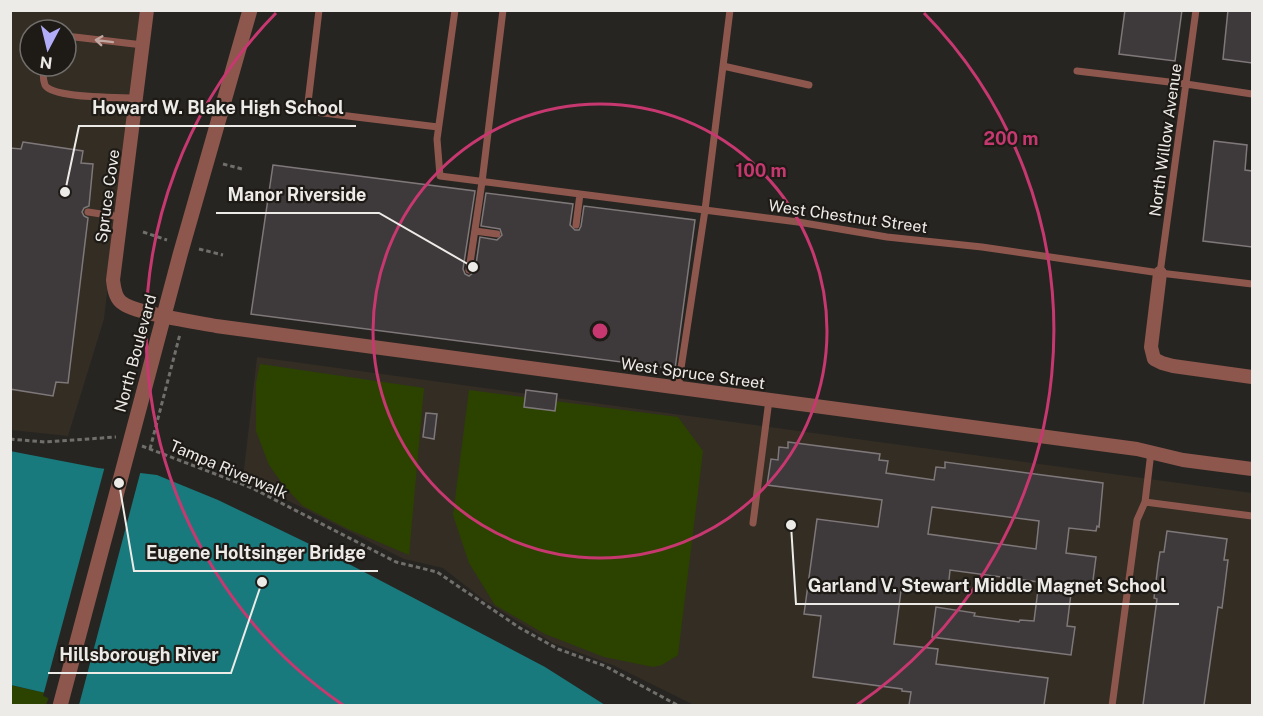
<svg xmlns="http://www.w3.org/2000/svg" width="1263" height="716" viewBox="0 0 1263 716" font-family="'Public Sans',sans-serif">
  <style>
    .built { fill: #332d24; fill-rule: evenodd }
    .green { fill: #2c4300 }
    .water { fill: #187a7d }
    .pier { fill: #272521 }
    .building { fill: #3e393a; stroke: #7f787a; stroke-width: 1.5; fill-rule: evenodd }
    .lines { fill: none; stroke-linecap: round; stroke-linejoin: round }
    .path { stroke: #716f6b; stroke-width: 3; stroke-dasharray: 4.5 3; stroke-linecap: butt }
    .service { stroke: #8d574d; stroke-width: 7 }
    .minor { stroke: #8d574d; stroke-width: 14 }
    .tertiary { stroke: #8d574d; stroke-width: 15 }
    .oneway { stroke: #c2a8a2 }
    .ring { fill: none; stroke: #c83870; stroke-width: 3 }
    .labels { text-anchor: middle; stroke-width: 4.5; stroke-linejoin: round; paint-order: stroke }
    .street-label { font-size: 16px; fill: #edebe8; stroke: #1e1b17 }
    .centre { fill: #c83870; stroke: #1e1b17; stroke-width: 3 }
    .ring-label { font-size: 18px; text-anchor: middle; font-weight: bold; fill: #c83870; stroke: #1e1b17; stroke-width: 4.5; stroke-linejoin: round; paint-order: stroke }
    .leader { fill: none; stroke: #edebe8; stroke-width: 2 }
    .callout-dot { fill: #edebe8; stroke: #1e1b17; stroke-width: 2 }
    .callout-label { font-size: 18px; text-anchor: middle; font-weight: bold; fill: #edebe8; stroke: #1e1b17; stroke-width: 4.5; stroke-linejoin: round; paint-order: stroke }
  </style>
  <rect width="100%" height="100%" fill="#272521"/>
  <path class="built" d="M10 11H140L104 319 68 436 11 430ZM30 30H66V66H30Z
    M257 357 1252 493V705H694L615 666 553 643 485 601 443 568 404 559 243 478Z"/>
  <path class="green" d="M260 364 424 388 409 555 348 529 303 506 284 486 269 465 256 431V383Z
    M469 390 678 417 703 451 678 655 662 665 653 667 604 657 545 634 495 605 469 563 453 515Z
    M10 685 50 694 46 705H11Z"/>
  <path class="water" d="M10 451 98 468 157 475 218 500 326 552 545 667 605 705 77 706 50 694 11 685Z"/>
  <path class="pier" d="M105 466 141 470 79 705 69 706 43 696Z"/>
  <path class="building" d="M1125 10H1182L1175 61 1119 54Z
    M1228 10H1252V63L1223 59Z
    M1214 141 1247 145 1245 170 1252 171V247L1203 241Z
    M23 142 83 151 81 163 93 164 89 206 84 208 82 212 84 216 88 218 68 383 56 382 53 396 10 389V148L21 149Z
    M273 165 475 191 463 269 465 274 469 276 475 271 480 237 497 240 502 235 500 229 481 226 486 193 573 204 570 225 575 230H579L581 226 584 206 695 220 675 369 251 314Z
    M526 390 557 394 555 411 524 407Z
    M426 413 437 414 434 439 423 437Z
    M788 442 880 454 879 460 888 461 886 473 934 480 936 467 945 468V462L1103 483 1099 527 1097 526 1096 531 1069 528 1066 553 1096 557 1092 588 1072 585 1067 626 1075 627 1071 655 932 637 936 607 975 613 974 616 1019 622 1020 620 1034 621 1039 582 950 570 948 590 902 583 894 644 938 649 936 664 1048 678 1044 705H909L911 692 902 691V689L813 677 821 616 804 614 817 519 878 527 882 500 767 485 771 459 778 460 779 447 788 448ZM932 507 1039 521 1036 549 928 534Z
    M1167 531 1227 539 1224 560H1228L1222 608 1218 607 1204 705H1143L1157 599 1154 598 1158 565 1160 552H1164Z"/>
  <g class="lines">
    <path class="path" d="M223 164 242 169
      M143 232 167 240
      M199 249 223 255
      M10 439 45 442 116 437
      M142 446 252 488 396 562 437 572 520 628 558 649 605 666 679 706
      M150 449 180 334"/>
    <path class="service" d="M319 10 307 111 438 127
      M455 10 437 139 440 176 798 222 887 237 982 247 1160 273 1252 284
      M66 36 143 45
      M44 66C43 72 43 80 45 85 53 99 121 97 137 98
      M723 66 809 85
      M1077 71 1186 84 1252 94
      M88 212 121 217
      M576 225 580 194
      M475 231 497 234
      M469 270 482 182 503 10
      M1160 273 1196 10
      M678 388 705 210 730 10
      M1151 452 1145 502 1252 516
      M753 523 769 400
      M1112 706 1137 520 1145 502"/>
    <path class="minor" d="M147 10 113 280C114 288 115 297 121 302 135 314 196 322 216 326L1137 449 1183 460 1252 469
      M1160 273 1151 347 1154 359 1162 363 1173 366 1252 377"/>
    <path class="tertiary" d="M60 706 180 255 250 10"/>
  </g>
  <defs><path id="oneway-shaft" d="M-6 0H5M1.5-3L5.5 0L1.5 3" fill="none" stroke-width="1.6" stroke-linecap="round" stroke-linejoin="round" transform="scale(1.5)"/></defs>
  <use class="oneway" href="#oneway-shaft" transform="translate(104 41) rotate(-173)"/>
  <g class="ring">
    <circle cx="600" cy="331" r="227"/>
    <path d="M343 705A454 454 0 0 1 276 13M924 13A454 454 0 0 1 857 705"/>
  </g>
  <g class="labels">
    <g class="street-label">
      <text transform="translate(1165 140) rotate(-82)" y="6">North Willow Avenue</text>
      <text transform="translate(107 196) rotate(-82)" y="6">Spruce Cove</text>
      <text transform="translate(848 216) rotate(8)" y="6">West Chestnut Street</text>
      <text transform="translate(135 353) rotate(-75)" y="6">North Boulevard</text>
      <text transform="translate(693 373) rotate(8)" y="6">West Spruce Street</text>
      <text transform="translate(229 469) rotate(23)" y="6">Tampa Riverwalk</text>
    </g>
  </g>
  <circle cx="600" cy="331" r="9" class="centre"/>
  <g class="ring-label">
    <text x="1011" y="145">200 m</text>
    <text x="761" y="177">100 m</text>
  </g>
  <path class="leader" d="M65 192L79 126H356M473 267L379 213H216M119 483L134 571H378M791 525L796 604H1179M262 582L231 673H48"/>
  <g class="callout-dot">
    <circle cx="65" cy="192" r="6"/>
    <circle cx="473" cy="267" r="6"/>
    <circle cx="119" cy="483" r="6"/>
    <circle cx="791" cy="525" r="6"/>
    <circle cx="262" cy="582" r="6"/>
  </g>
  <g class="callout-label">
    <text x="218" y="114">Howard W. Blake High School</text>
    <text x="297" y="201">Manor Riverside</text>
    <text x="256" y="559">Eugene Holtsinger Bridge</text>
    <text x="987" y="592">Garland V. Stewart Middle Magnet School</text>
    <text x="139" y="661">Hillsborough River</text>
  </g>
  <rect width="1263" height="716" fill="none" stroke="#edebe8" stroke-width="24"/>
  <g transform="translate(48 48) rotate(187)"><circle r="28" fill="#1e1b17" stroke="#716e6b" stroke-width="1.5"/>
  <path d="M0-4.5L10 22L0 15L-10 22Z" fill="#b2adf9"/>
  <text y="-9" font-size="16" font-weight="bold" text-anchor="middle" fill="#edebe8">N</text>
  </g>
</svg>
